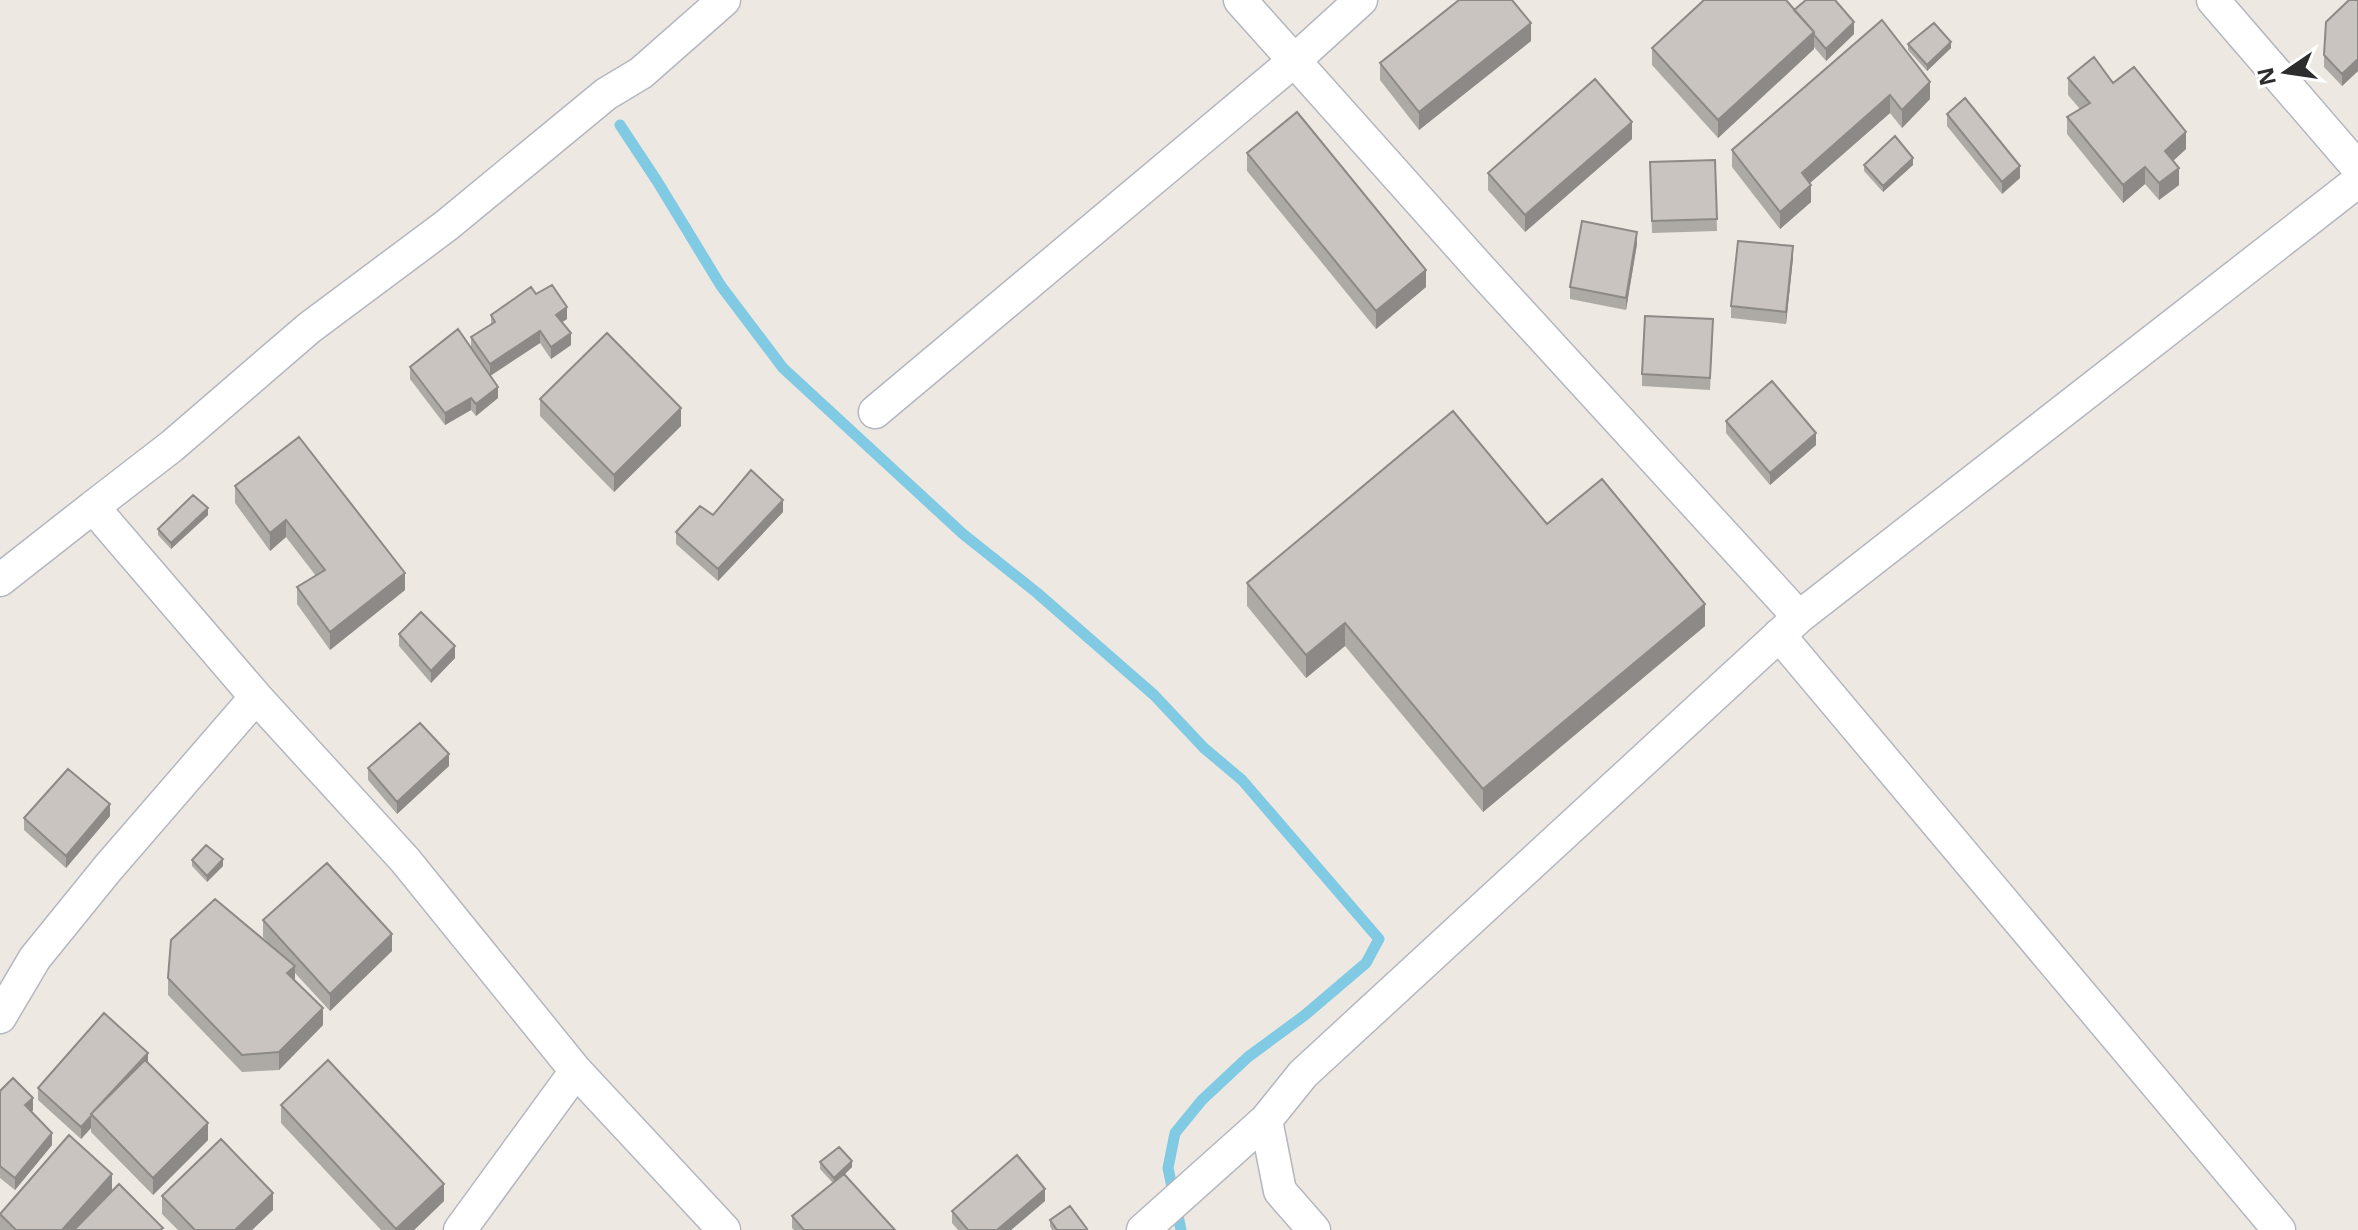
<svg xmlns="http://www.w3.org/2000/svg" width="2358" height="1230" viewBox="0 0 2358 1230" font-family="'Open Sans',sans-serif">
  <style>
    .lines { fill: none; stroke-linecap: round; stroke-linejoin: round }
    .stream { stroke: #80cae3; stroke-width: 11 }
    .minor-casing { stroke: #b4b7bf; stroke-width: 35 }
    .minor { stroke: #fff; stroke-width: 32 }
    .wall { fill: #ada9a5 }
    .shaded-wall { fill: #8d8986 }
    .building { fill: #c9c4c0; stroke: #8d8986; stroke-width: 2 }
  </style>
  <rect width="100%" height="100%" fill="#ede8e1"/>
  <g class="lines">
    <path class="stream" d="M620 125 657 181 721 286 783 368 963 534 1036 592 1154 695 1204 748 1242 780 1379 939 1366 963 1305 1015 1248 1057 1202 1100 1175 1133 1168 1168 1181 1230"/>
    <g class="minor-casing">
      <path id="minor" d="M1240 0 1484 273 1799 617 2358 181
        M2213 0 2358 168
        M875 412 1295 60 1361 0
        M0 580 93 507
        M1779 635 2279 1230
        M256 697 405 860 576 1071 724 1230
        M0 1017 35 958 108 868 256 697 93 507 172 446 309 328 447 225 606 94 641 73 724 0
        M460 1230 576 1071
        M1143 1230 1266 1120
        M1314 1230 1280 1191 1266 1120 1303 1074 1799 617"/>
    </g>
    <use href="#minor" class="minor"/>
  </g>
  <path class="wall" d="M2358 0V71L2342 86 2324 67V55Z
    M1794 10 1854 34 1826 61 1814 47V49L1718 138 1652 65V48Z
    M1882 20 1930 99 1902 128 1890 113 1810 183 1811 202 1780 229 1732 167V150Z
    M1531 41 1419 130 1380 80V63Z
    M1908 44 1951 48 1927 71 1908 50Z
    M2068 78 2113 83 2186 149 2173 161 2179 185 2159 200 2145 184 2123 203 2067 134V117L2080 109 2068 95Z
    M1947 114 2020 178 2002 194 1947 126Z
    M1632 139 1525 232 1488 190V173Z
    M1247 153 1426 287 1376 329 1247 171Z
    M1715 160 1717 231 1652 233 1650 162Z
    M1864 165H1913L1883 192 1864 171Z
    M1637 244 1626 310 1570 299V287Z
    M1793 258 1786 324 1731 318V306Z
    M536 294 567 319 562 322 571 345 551 359 540 343 490 376 498 398 476 416 471 410 445 425 410 379V367L471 348V337L491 325V315Z
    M1713 331 1710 390 1642 386V374Z
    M540 399 681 426 614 492 540 416Z
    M1726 421 1816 445 1770 485 1726 433Z
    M235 486 405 590 330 650 297 604V587L316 576 286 537 270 551 235 503Z
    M783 512 718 581 676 544V532Z
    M208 515 171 549 158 535V529Z
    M1547 524 1705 626 1483 812 1345 646 1306 678 1247 606V583Z
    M399 634 455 658 431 683 399 646Z
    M449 766 397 814 368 780V768Z
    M110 816 66 868 24 830V818Z
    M192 860 223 866 207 882 192 866Z
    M263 920 392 951 330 1011 295 973V981L323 1025 279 1070 242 1072 168 995V978L271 946 263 937Z
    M148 1063 208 1140 153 1195 91 1132V1128L81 1139 38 1100V1088Z
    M0 1091 33 1110 31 1112 52 1145 15 1190 0 1178Z
    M281 1105 444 1201 414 1230H381L281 1123Z
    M820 1162 852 1167 844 1175 895 1230H794L792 1228V1216L833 1183 820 1169Z
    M112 1191 163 1230H0V1214Z
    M162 1196 273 1210 252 1230H178L162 1214Z
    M1045 1201 1011 1230H958L952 1223V1211Z
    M1050 1220 1087 1230H1052L1050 1226Z"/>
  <path class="shaded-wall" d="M1854 22V34L1826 61V49Z
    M1531 23V41L1419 130V112Z
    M1814 32V49L1718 138V120Z
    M1951 42V48L1927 71V65Z
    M2358 59V71L2342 86V74Z
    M1930 82V99L1902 128V110Z
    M1890 95V113L1802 190V173Z
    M1632 122V139L1525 232V215Z
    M2186 132V149L2165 168V151Z
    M1913 158V165L1883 192V186Z
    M2020 166V178L2002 194V182Z
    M2145 167V184L2123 203V185Z
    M2179 168V185L2159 200V183Z
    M1811 185V202L1780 229V212Z
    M1637 232V244L1626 310V298Z
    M1793 246V258L1786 324V312Z
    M1426 270V287L1376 329V311Z
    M567 307V319L556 326V315Z
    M540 331V343L490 376V364Z
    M571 333V345L551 359V347Z
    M498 387V398L476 416V404Z
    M471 398V410L445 425V413Z
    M681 408V426L614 492V475Z
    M1816 433V445L1770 485V473Z
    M783 500V512L718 581V569Z
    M208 508V515L171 549V543Z
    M286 520V537L270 551V533Z
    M405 573V590L330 650V632Z
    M1705 604V626L1483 812V789Z
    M1345 623V646L1306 678V655Z
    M455 646V658L431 683V671Z
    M449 754V766L397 814V802Z
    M110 804V816L66 868V856Z
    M223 859V866L207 882V876Z
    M392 934V951L330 1011V994Z
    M295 966V984L287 973Z
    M323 1008V1025L279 1070V1052Z
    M148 1053V1065L92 1115Z
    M33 1098V1110L25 1117V1105Z
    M91 1116V1128L81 1139V1127Z
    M208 1123V1140L153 1195V1178Z
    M52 1133V1145L15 1190V1178Z
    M852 1161V1167L834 1185V1178Z
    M112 1174V1191L78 1230H62Z
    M444 1184V1201L414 1230H396Z
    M1045 1189V1201L1011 1230H997Z
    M273 1193V1210L252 1230H235Z"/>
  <path class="building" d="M1459 0H1512L1531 23 1419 112 1380 63Z
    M1704 0H1786L1814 32 1718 120 1652 48Z
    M1806 0H1835L1854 22 1826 49 1814 35V32L1794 10Z
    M2349 0H2358V59L2342 74 2324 55 2326 22Z
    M1882 20 1930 82 1902 110 1890 95 1802 173 1811 185 1780 212 1732 150Z
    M1934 23 1951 42 1927 65 1908 44Z
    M2094 57 2113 83 2134 67 2186 132 2165 151 2179 168 2159 183 2145 167 2123 185 2067 117 2090 103 2068 78Z
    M1595 79 1632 122 1525 215 1488 173Z
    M1965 98 2020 166 2002 182 1947 114Z
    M1297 112 1426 270 1376 311 1247 153Z
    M1895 136 1913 158 1883 186 1864 165Z
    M1715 160 1717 219 1652 221 1650 162Z
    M1582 221 1637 232 1626 298 1570 287Z
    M1738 241 1793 246 1786 312 1731 306Z
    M552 285 567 307 556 315 571 333 551 347 540 331 490 364 471 337 495 322 491 315 531 287 536 294Z
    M1645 316 1713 319 1710 378 1642 374Z
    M458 329 498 387 476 404 471 398 445 413 410 367Z
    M607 333 681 408 614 475 540 399Z
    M1772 381 1816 433 1770 473 1726 421Z
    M1453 411 1547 524 1602 479 1705 604 1483 789 1345 623 1306 655 1247 583Z
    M299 437 405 573 330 632 297 587 325 570 286 520 270 533 235 486Z
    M751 470 783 500 718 569 676 532 700 506 713 515Z
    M193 495 208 508 171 543 158 529Z
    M421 612 455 646 431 671 399 634Z
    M420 723 449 754 397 802 368 768Z
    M68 769 110 804 66 856 24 818Z
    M206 845 223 859 207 876 192 860Z
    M327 863 392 934 330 994 263 920Z
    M215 899 295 966 287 973 323 1008 279 1052 242 1055 168 978 171 940Z
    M104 1013 148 1053 91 1114 92 1115 81 1127 38 1088Z
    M145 1060 208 1123 153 1178 91 1114Z
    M328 1060 444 1184 396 1229 281 1105Z
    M13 1078 33 1098 25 1105 52 1133 15 1178 0 1166V1091Z
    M69 1135 112 1174 62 1230H16L0 1214Z
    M221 1139 273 1193 235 1230H195L162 1196Z
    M839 1147 852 1161 834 1178 820 1162Z
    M1017 1155 1045 1189 997 1230H968L952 1211Z
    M844 1174 895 1230H804L792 1216Z
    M119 1184 163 1228 160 1230H74Z
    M1070 1206 1087 1229 1085 1230H1057L1050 1220Z"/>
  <g transform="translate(2286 72) rotate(257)" stroke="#ffffff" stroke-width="6" paint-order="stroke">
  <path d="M0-6L14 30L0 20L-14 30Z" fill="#2d2d2d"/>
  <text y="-12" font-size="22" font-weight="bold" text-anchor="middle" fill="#2d2d2d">N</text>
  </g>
</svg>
